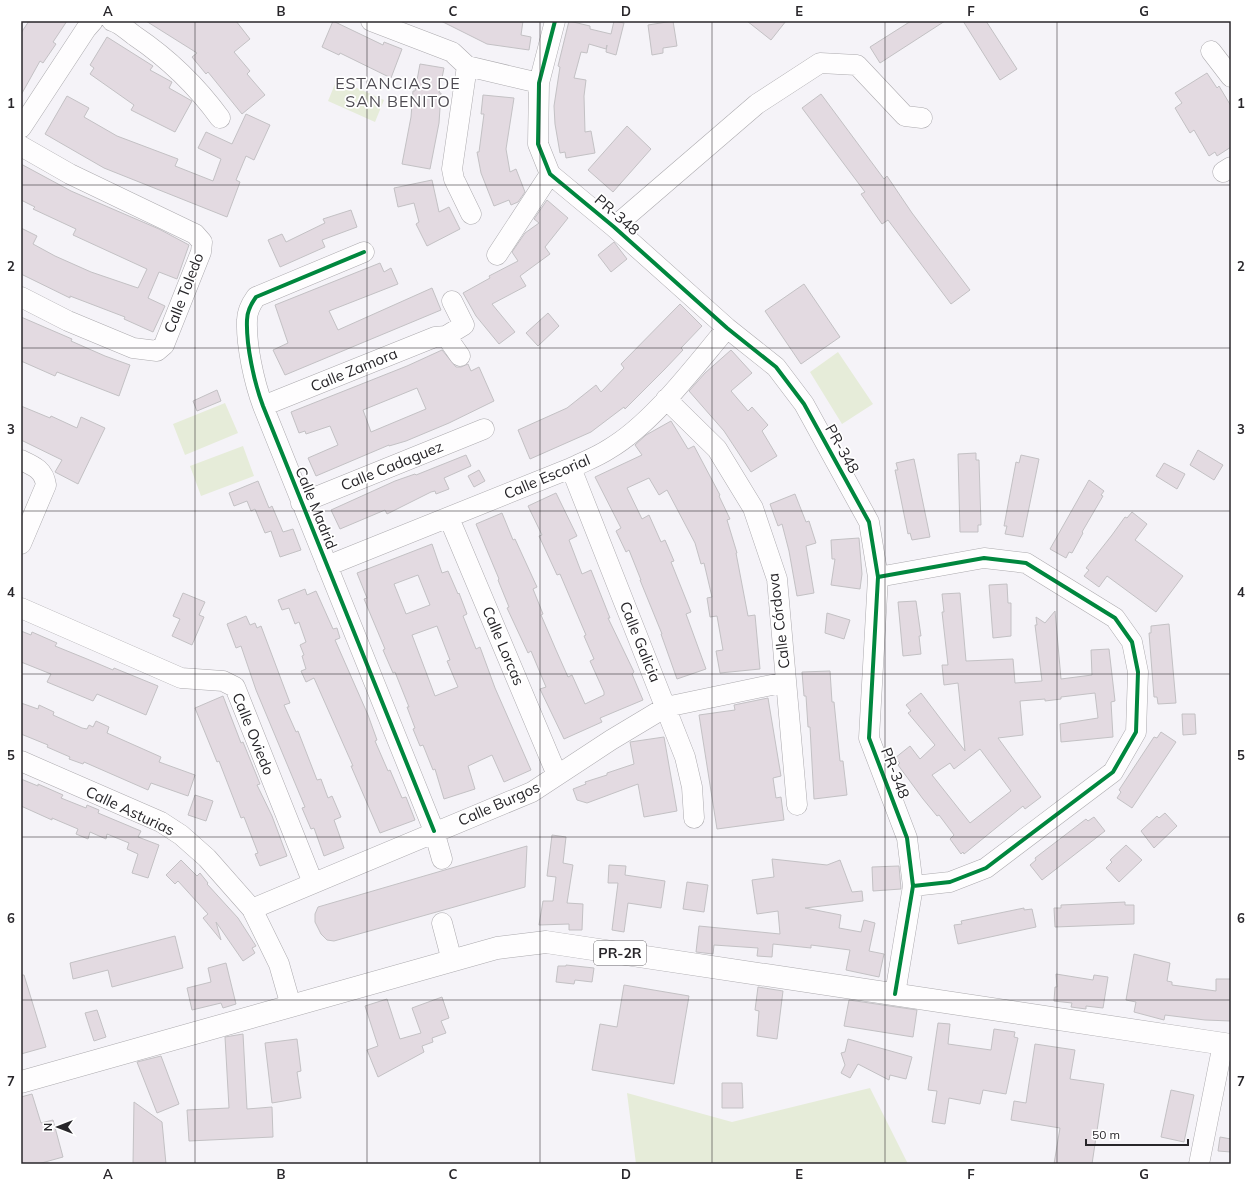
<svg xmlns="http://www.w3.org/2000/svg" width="1252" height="1185" viewBox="0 0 1252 1185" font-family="Mulish,sans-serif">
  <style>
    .green { fill: #e6ecd9 }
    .building { fill: #e3dae1; stroke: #c3c1c4; fill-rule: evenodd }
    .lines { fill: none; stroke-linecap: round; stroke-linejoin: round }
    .minor-casing { stroke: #acaaae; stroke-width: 21 }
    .major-casing { stroke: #acaaae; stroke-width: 23 }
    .minor { stroke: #fefdfe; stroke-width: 20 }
    .major { stroke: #fefdfe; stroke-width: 22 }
    .cycleway-casing { stroke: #fff; stroke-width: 6 }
    .cycleway { stroke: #00873e; stroke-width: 4 }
    .grid { fill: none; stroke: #28262a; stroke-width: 1; stroke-opacity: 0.55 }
    .labels { text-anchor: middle; stroke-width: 3.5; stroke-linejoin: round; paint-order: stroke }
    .shield { fill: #fff; stroke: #68676a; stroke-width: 1 }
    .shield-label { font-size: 14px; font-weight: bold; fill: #28262a }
    .street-label { font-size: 15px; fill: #28262a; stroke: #fff }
    .neighbourhood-label { font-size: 16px; letter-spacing: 1px; fill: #4e4b52; stroke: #fff }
    .neatline { fill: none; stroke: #28262a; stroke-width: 1.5 }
    .grid-label { font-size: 13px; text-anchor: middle; font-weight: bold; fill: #28262a }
  </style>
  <rect width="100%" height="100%" fill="#f5f3f8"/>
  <path class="green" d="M337 79 384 100 375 122 328 101Z
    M838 352 873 404 842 424 810 372Z
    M225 403 238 433 185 455 173 424Z
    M243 446 254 476 201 496 190 466Z
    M870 1088 908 1164H636L627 1093 732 1122Z"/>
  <path class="building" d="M29 21H67L53 42 56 44 43 63 40 61 21 95V33Z
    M146 21H236L250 39 234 52 250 71 247 74 265 95 242 114 208 72 206 74 192 57 197 53Z
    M333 21 383 45 384 42 402 49 391 78 340 53 339 55 322 47Z
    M441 21H523L521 35 531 37 529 50 487 44Z
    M569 21 590 26V29L611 34 614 21 624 23 616 55 606 52 607 45 606 49 589 44 587 53 581 52 574 78 586 80 584 96 585 132 591 131 595 153 566 158 565 152 560 153 555 124 554 106 560 67 558 66Z
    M673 21 677 46 663 48V53L652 55 648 25Z
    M747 21H786L771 40Z
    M911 21H945L880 63 870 47Z
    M963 21H986L1017 69 1000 80Z
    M107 37 153 66 150 70 172 82 169 88 192 101 175 132 131 110 134 105 90 74 94 68 90 65Z
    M420 64 444 68 439 93H441L439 123 430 169 402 164 411 117 413 91H415Z
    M1207 73 1217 88 1219 86 1231 106V147L1217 156 1215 152 1209 156 1194 130 1190 133 1175 108 1182 103 1175 93Z
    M821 94 884 179 887 176 912 213 970 290 951 304 888 220 882 224 861 194 865 192 802 108Z
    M483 95 514 98 506 149 510 172 516 169 525 192 518 202 511 205 509 200 494 206 481 173 477 152H479L484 114H481Z
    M67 96 89 108 84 117 117 136 178 159 175 166 213 181 221 159 198 148 206 132 232 144 246 114 270 125 254 160 246 156 236 180 240 182 227 217 104 168 45 134Z
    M627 126 651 149 613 192 588 170Z
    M21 164 71 191 159 229 189 245 177 279 159 272 148 298 165 306 153 332 124 319 125 317 70 296V298L21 274V228L37 236 33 244 55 256 91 272 138 288 147 269 73 235 76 229 33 209 35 207 21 200Z
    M432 180 439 212 449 207 460 229 427 246 416 224 419 222 414 203 398 207 394 188Z
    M547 200 568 218 545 247 550 254 520 276 526 286 492 304 515 332 499 344 476 316 463 293 490 278 489 276 518 261 512 252 525 233 539 223 534 219Z
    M351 210 357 227 322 240 325 247 280 267 268 240 282 234 286 242 325 223 323 219Z
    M614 242 627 259 611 272 598 255Z
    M380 263 384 272 391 268 398 284 329 311 338 330 432 288 441 310 285 375 273 350 288 343 275 305Z
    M804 284 840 337 801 364 765 311Z
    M680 304 702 326 681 348 683 350 664 370 625 409 624 407 591 432 530 459 518 430 567 408 596 385 601 392 624 368 621 364Z
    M548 313 559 326 538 346 526 333Z
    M21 317 72 339 71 341 105 356 130 365 119 396 57 372 55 376 21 361Z
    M442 350 456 367H461L468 364 471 371 479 367 494 401 449 423 406 441 389 446V445L316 476 308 458 338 445 330 426 306 434 305 431 299 433 291 412 407 366ZM417 388 426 409 371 432 363 410Z
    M731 350 752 373 731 391 748 411 752 407 768 425 762 431 777 456 751 472 724 431 689 391 705 373Z
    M217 390 221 401 197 411 193 401Z
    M21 406 50 418 51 416 77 428 81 417 105 428 78 484 55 472 62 460 21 440Z
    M671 421 688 449 694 446 720 495 719 496 730 519 727 520 737 553H736L748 616 755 615 760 669 720 673 716 651 723 650 717 616 710 617 707 598 712 597 704 563 701 564 695 543 667 490 659 495 649 478 627 488 642 519 649 515 661 542 665 540 674 561 671 562 691 612 686 614 706 669 677 679 661 634H662L640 580H641L629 550 626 552 616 531 621 528 595 477 642 455 635 445 646 435Z
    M1198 450 1223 465 1214 480 1190 465Z
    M976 453V460H979L981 525H978V532H960L958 454Z
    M466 455 471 466 444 478 449 489 436 494 435 491 431 492 387 514 385 510 340 529 331 510 395 481 415 474 416 475Z
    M1021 455 1039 459 1023 537 1005 534 1007 526H1004L1016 462 1019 463Z
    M914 459 930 537 912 540 910 533 908 534 895 470H898L896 463Z
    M1164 463 1185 474 1177 489 1156 476Z
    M479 470 485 481 474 487 468 476Z
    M1089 480 1104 491 1101 495 1103 496 1082 532 1083 533 1072 553 1069 552 1066 558 1050 549Z
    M258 481 269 508 272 506 283 532 293 529 301 550 280 557 271 531 265 533 255 509 251 511 247 501 234 506 229 493Z
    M556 493 577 536 569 540 582 574 591 570 610 618H608L634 672 632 674 643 700 600 718 602 722 564 739 540 689 546 687 531 651 528 653 507 608 509 607 498 580 499 579 476 524 502 513 513 540 515 539 537 587 533 589 543 614 541 615 556 650 568 677 572 675 585 704 604 695V692L590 661 594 659 584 636 586 635 560 574 557 575 539 536 542 535 528 506Z
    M795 494 806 522 809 521 816 543 806 546 814 593 797 596 789 551 782 524 778 526 770 504Z
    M1132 512 1147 524 1135 540 1183 576 1156 612 1107 576 1099 587 1084 576 1089 570 1086 568 1112 535 1125 517 1127 518Z
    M859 538 862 574 860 589 831 585 835 559H832L831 540Z
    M432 544 442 573 448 571 458 594 459 593 467 614 463 616 476 649 480 647 495 688 531 770 504 782 492 755 468 766 475 789 444 799 435 769 433 770 423 745 420 746 413 729 415 728 407 707H409L395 672 393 673 383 650 385 649 364 599 367 598 357 573ZM418 575 430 605 406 614 394 584ZM437 626 450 660 447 661 458 687 435 696 412 635Z
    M1007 584 1008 603H1011V636L993 638 989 585Z
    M305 589 307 595 316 591 333 629 337 628 340 638 335 640 368 715 377 740 375 741 388 771 390 770 402 798 406 797 415 820 380 833 351 766H353L314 678 306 682 301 671 306 669 302 656 304 655 300 645 306 642 299 622 295 624 289 608 282 610 278 600Z
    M183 593 205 602 199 615 204 617 192 645 172 636 180 619 173 616Z
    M960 593 966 661 1013 659 1015 683 1042 681 1035 625H1037L1036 617 1045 623 1055 611 1061 679 1092 675 1091 650 1109 649 1115 701 1111 702 1113 737 1061 742 1060 724 1098 718 1095 693 1061 697V699L1045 701V699L1020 701 1023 735 998 738 1041 797 1025 809 1023 806 964 854 963 852 961 854 950 839 954 835 939 815 937 816 923 799 898 765 900 763 895 758 910 746 920 759 935 745 908 713 911 711 906 705 921 693 965 751 958 683 944 685 942 665H948L942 612H944L942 594ZM980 749 1011 791 970 823 932 775 950 763 954 769Z
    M916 601 921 636H919L921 654 903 656 898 602Z
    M827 613 850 620 844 639 825 633Z
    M246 616 250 625 255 623 257 628 261 626 290 703 284 705 296 732 298 731 317 780 321 779 328 798 332 796 341 817 334 820 344 848 324 856 314 828 311 829 302 808 305 807 256 690 241 646 236 648 227 624Z
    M1169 624 1176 703 1158 704 1157 697H1154L1149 633H1151V626Z
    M21 631 31 635 32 632 57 643 55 646 87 659 113 670 114 668 158 686 146 715 97 694 93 701 47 682 51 674 21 662Z
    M830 671 832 702H834L840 761H843L847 795 814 799 810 727H808L806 696H804L802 672Z
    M223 696 241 743 243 742 260 784 257 785 272 816 287 856 260 866 255 854 258 853 244 817 241 818 219 761 217 762 195 708Z
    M768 698 781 776 773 778 776 798 781 797 784 820 717 829 699 715 735 710 734 705Z
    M21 703 38 709 39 705 54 712 53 715 82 728 87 729 89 725 93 727 96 721 109 727 107 733 161 757 159 762 195 775 188 796 151 783 148 790 84 762 83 764 69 759 70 757 47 747 48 745 21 734Z
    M1182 714H1195L1196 734 1183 735Z
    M1161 732 1176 742 1132 808 1117 798 1121 792 1119 790 1154 737 1157 738Z
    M664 737 677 811 644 817 638 784 587 803 577 800 573 789 586 784 585 782 607 775V773L634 764 630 742Z
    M21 779 38 786V784L63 795 61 798 86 808 87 805 99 810 98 813 141 831 138 837 159 845 148 878 132 873 138 854 127 849 129 843 107 834 106 839 90 832 88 839 76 834 78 829 52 818V820L21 806Z
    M195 795 213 801 206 821 188 815Z
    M1165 813 1177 826 1154 848 1141 831 1157 816 1159 818Z
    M1094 817 1105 831 1042 880 1030 865 1036 860 1035 858 1086 819 1088 821Z
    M552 835 566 837 563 863 573 865 567 903 583 904 582 930H569V924L539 925 543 901H553L556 877 547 876Z
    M1126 845 1142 860 1119 882 1106 868 1112 862 1110 860Z
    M527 846 525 887 334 941 327 940 321 934 315 922V914L318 907Z
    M772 859 827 865 840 860 852 892 862 891 863 901 805 908 841 915 839 928 861 932 864 920 875 923 869 951 884 954 879 977 846 970 850 950 811 945V948L773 944 772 957 757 956 758 948 714 945 713 954 696 952 699 926 780 934 778 911 757 914 752 880 774 877Z
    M181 860 197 876 200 873 208 883 207 884 238 918 256 946 252 948 255 953 243 961 216 922 221 940 203 918 208 914 178 881 175 884 166 875Z
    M609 865 626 866 625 875 665 881 661 908 628 903 624 932 612 930 618 883H608Z
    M899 866 901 889 873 891 872 867Z
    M687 882 708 885 704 912 683 909Z
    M1125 902V905H1134V924L1055 927 1054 908H1061V905Z
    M1024 908V910L1032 909 1036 927 958 944 954 925 962 924 961 921Z
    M175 936 183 968 112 987 108 970 73 979 70 963Z
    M1134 954 1170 963 1167 981 1172 982V985L1216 991V979H1231V1021L1205 1020 1165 1015 1164 1020 1134 1012 1136 1002 1126 1000Z
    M226 963 236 1004 223 1008 221 1003 192 1010 187 988 211 982 208 968Z
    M566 965 594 968 592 982 575 980 574 984 556 982 558 966H566Z
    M1056 974 1093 980 1094 975 1108 977 1103 1008 1086 1006V1009L1071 1007 1072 1003 1054 1001 1055 987H1057Z
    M21 975H24L46 1047 21 1054Z
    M624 985 689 996 674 1084 592 1070 600 1024 617 1027Z
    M758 987 783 991 777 1039 757 1036 759 1011 755 1010Z
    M442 997 449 1018 441 1021 446 1033 432 1038 433 1042 422 1046 424 1052 378 1077 367 1050 378 1046 365 1006 387 999 400 1039 421 1033 412 1008Z
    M849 1000 917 1010 913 1037 844 1026Z
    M97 1010 106 1037 94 1041 85 1013Z
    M938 1023 950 1024 948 1044 991 1050 994 1029 1015 1032 1014 1037 1018 1038 1006 1094 983 1090 980 1104 949 1098 945 1124 932 1122 937 1091 928 1090Z
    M243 1034 247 1109 272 1107 273 1137 189 1141 187 1110 229 1108 225 1037Z
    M297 1039 301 1071 297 1072 301 1098 272 1103 265 1043Z
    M848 1039 912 1057 906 1079 890 1075 889 1080 858 1064 850 1078 841 1073 845 1065 841 1053 845 1052Z
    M1035 1044 1075 1050 1070 1079 1104 1084 1092 1164H1054L1060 1128 1011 1120 1014 1101 1026 1103Z
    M161 1056 179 1104 157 1113 137 1062Z
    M722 1083H742L743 1108H722Z
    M1171 1090 1194 1095 1184 1142 1161 1137Z
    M32 1094 41 1123 53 1120 63 1157 38 1164H21V1097Z
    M134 1102 162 1122 166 1164H133Z
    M1220 1137 1231 1139V1152L1218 1151Z"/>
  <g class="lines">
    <g class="minor-casing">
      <path id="minor" d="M112 21C120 23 128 31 135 36 169 59 196 85 220 118
        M371 21 452 52 467 66 452 169 454 179 471 214
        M555 21 539 83 538 144 550 174 614 227 727 328 776 367 804 404 869 522 878 577 869 738 907 838 913 886 895 994
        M1211 51 1231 77
        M467 66 539 83
        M21 128 86 29 93 21
        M21 146 70 174 195 234 202 242 201 252 164 345 157 351 133 348 68 321 21 297
        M1223 172 1231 167
        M614 227 757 104 820 63 857 65 905 116 922 118
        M364 252 256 297C251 304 247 311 247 320 246 345 254 382 263 406L434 831 442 859
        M497 255 550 174
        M446 336 460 356
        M666 399 717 449 753 508 777 579 797 805
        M263 406 435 337 446 336 464 325 452 301
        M21 460C34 466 44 470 46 485L21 544
        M571 468 685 757 692 787 694 818
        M301 503 484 429
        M449 518 557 775
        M327 566 571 468C583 462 597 457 609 449 653 423 694 367 727 328
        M878 577 984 558 1026 563 1115 618 1132 642 1138 672 1136 732 1113 772 986 868 950 882 913 886
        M21 608 181 678 223 681 235 687 313 883
        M21 761 161 822 181 835 207 858 252 909 279 964 291 1006
        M252 909 532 792 611 740 666 707 786 682
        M442 923 452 961
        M1199 1164 1223 1044"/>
    </g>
    <g class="major-casing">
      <path id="major" d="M21 1082 497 948 546 942 1231 1045"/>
    </g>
    <use href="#minor" class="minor"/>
    <use href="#major" class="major"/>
    <g class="cycleway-casing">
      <path id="cycleway" d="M555 21 539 83 538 144 550 174 614 227 727 328 776 367 804 404 869 522 878 577 869 738 907 838 913 886 895 994
        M364 252 256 297C251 304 247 311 247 320 246 345 254 382 263 406L434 831
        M878 577 984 558 1026 563 1115 618 1132 642 1138 672 1136 732 1113 772 986 868 950 882 913 886"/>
    </g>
    <use href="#cycleway" class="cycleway"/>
  </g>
  <path class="grid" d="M195 21V1164M367 21V1164M540 21V1164M712 21V1164M885 21V1164M1057 21V1164M21 185H1231M21 348H1231M21 511H1231M21 674H1231M21 837H1231M21 1000H1231"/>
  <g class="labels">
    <rect class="shield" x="594" y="941" width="52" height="24" rx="3"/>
    <g class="shield-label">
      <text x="620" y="958">PR-2R</text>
    </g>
    <g class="street-label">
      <text transform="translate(617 215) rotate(41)" y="5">PR-348</text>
      <text transform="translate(184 293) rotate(-69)" y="5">Calle Toledo</text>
      <text transform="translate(354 370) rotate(-22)" y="5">Calle Zamora</text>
      <text transform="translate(842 449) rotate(61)" y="5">PR-348</text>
      <text transform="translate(392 466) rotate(-22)" y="5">Calle Cadaguez</text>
      <text transform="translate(547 477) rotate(-23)" y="5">Calle Escorial</text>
      <text transform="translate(316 508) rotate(68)" y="5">Calle Madrid</text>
      <text transform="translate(779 621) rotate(-97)" y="5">Calle Córdova</text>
      <text transform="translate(640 642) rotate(68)" y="5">Calle Galicia</text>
      <text transform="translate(503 646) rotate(67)" y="5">Calle Lorcas</text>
      <text transform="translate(253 734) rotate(68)" y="5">Calle Oviedo</text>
      <text transform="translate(895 773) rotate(69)" y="5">PR-348</text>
      <text transform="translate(499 804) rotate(-24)" y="5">Calle Burgos</text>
      <text transform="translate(130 811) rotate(25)" y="5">Calle Asturias</text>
    </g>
    <g class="neighbourhood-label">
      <text x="398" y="89">ESTANCIAS DE<tspan x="398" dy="18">SAN BENITO</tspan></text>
    </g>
  </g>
  <rect width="1252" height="1185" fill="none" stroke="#ffffff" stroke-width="44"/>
  <g transform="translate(58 1127) rotate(270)" stroke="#ffffff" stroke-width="3" paint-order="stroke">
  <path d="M0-3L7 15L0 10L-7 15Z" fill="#28262a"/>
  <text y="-6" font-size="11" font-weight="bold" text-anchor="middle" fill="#28262a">N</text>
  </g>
  <path d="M1086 1139v6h102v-6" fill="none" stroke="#28262a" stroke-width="2"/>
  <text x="1092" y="1139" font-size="12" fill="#28262a" stroke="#ffffff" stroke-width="3" paint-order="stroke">50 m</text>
  <rect x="22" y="22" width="1208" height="1141" class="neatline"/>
  <g class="grid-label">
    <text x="108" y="16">A</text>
    <text x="281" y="16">B</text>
    <text x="453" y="16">C</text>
    <text x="626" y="16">D</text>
    <text x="799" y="16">E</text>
    <text x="971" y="16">F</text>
    <text x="1144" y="16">G</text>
    <text x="11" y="108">1</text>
    <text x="1241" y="108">1</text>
    <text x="11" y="271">2</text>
    <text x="1241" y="271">2</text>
    <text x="11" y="434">3</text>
    <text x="1241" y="434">3</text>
    <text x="11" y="597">4</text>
    <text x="1241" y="597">4</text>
    <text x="11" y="760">5</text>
    <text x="1241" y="760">5</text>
    <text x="11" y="923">6</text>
    <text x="1241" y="923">6</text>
    <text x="11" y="1086">7</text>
    <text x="1241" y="1086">7</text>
    <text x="108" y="1179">A</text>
    <text x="281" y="1179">B</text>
    <text x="453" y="1179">C</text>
    <text x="626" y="1179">D</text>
    <text x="799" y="1179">E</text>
    <text x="971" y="1179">F</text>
    <text x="1144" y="1179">G</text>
  </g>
</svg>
